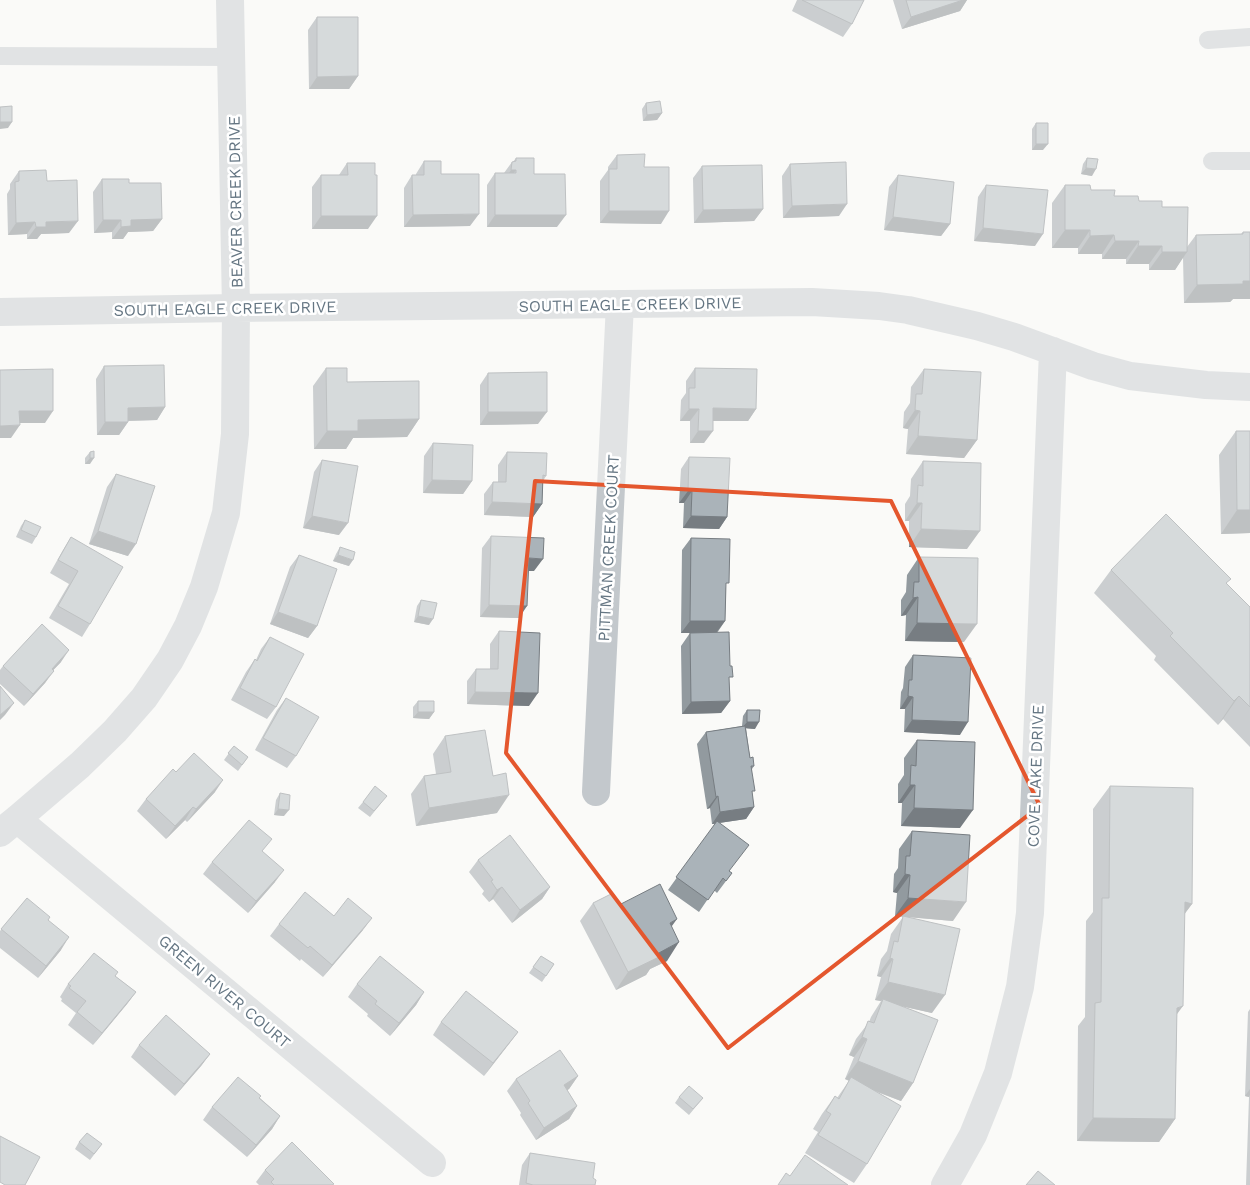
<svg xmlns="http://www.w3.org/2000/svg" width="1250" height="1185" viewBox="0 0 1250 1185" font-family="'Work Sans',sans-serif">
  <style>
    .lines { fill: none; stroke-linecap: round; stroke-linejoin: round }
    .lane { stroke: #c3c8cc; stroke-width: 18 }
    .street { stroke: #c3c8cc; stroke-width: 28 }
    .wall { fill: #929a9f }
    .shaded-wall { fill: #777d82 }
    .building { fill: #aab3b9; stroke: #777d82 }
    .marked { fill: none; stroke: #e4572e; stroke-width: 4; stroke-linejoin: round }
    .labels { text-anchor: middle; stroke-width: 5; stroke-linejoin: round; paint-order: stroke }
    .street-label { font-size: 16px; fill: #657683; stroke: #fff }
  </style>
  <rect width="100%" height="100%" fill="#fafaf8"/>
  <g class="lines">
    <path class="lane" d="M1208 40 1250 37
      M0 56 232 57
      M1212 161H1250"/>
    <path class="street" d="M0 312 236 308 812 302 879 306 908 310 977 326 1014 337 1093 366 1130 376 1206 385 1250 387
      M596 792 620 304
      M17 819 432 1163
      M0 833 17 819 80 765 115 731 144 698 170 660 188 626 204 587 226 513 235 434 236 308 230 0
      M945 1185 973 1135 998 1073 1020 987 1030 913 1053 351"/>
  </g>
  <path class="wall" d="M797 0H864L852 24 843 37 792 11Z
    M893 0H967L960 11 902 29Z
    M317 17 358 76 349 89H309L308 30Z
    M646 103 662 113 657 120 643 121 642 109Z
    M1036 123 1043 150H1032V129Z
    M617 155 644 167 661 224 600 223V181L608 170V167Z
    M516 158 534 174 557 227H487V185L495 173H504L512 162H513Z
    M1087 158 1092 176 1081 174 1083 164Z
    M424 161 441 174 470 226 404 227V188L412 175H416V174Z
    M347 163 368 229H312V187L321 175H339Z
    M790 164 839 216 783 218 782 176Z
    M702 166 763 209 754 221 694 223 693 178Z
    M19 171 47 181 69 233 41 234 37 239H27V234L8 235 7 194 10 189V184Z
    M898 175 950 224 941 236 884 230 889 187Z
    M102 179 129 183 162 219 153 231 128 232 123 239H112V232L94 233 93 192Z
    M986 185 1035 246 974 241 978 197Z
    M1065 185 1162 207 1187 247 1196 235 1241 234 1243 232H1250V299H1233L1230 302 1184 303 1183 257 1175 270H1149V264H1126V259H1102V254H1078V248H1052V203Z
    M104 366 165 407 157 420 128 421V422L119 435H97L96 379Z
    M326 368 347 382 419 419 407 437 353 438 346 449H314L313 386Z
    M695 368 756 409 748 421H713L704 443H690V421H680L681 400 686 393V381Z
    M924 369 977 440 964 458 906 454 908 429 903 428 904 412 910 403 911 387Z
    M488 373 538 424 480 425V385Z
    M1236 431H1250V533L1221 534 1219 455Z
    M433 443 472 481 463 494 423 493 424 456Z
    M90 452V464H85V458Z
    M507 452 546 476 543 481 542 504 533 517 484 515V494L493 482H498V465Z
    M689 457 727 517 719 529 683 528 684 503H679L681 469Z
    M322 460 339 535 303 528 314 472Z
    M923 461 967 549 909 547V521H905V504L910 496 911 479Z
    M116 474 128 556 89 544 107 487Z
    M25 520 36 537 32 544 16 537 21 526Z
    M491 536 534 571H528L519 618 480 617 482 548Z
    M71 537 90 624 82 637 49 618 69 584 50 573 63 550Z
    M691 538 726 588 725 621 717 633 729 682 730 701 721 713 682 714 681 646 690 633H698H681L682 550Z
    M340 547 349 566 333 561 336 554Z
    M299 555 317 626 308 638 270 624 290 567Z
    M919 557 964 642 905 641 906 615 901 616V600L906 592 907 575Z
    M1111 570 1227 584 1250 607V747L1223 719 1218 725 1154 660 1156 656 1094 593Z
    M421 600 429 625 414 622 417 606Z
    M499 631 529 706 467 704V681L476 669H490V644Z
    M270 637 276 707 267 719 231 700 246 672 255 659 256 660 261 649Z
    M913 655 960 735 904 732 905 709H900L901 692 903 688 905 667Z
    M61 662 53 670 45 683 24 706 0 684V670L3 666Z
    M286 698 296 756 287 768 255 750 277 710Z
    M418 701 434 712 429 719 413 718V707Z
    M747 710 755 729 746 728 750 758 754 766 752 769V795L754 807 746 819 719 823 730 872 732 873 717 893 714 890 699 912 668 890 715 824H712L710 808 707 809 697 744 706 732 742 726 743 716Z
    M445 736 497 813 416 826 411 794 424 776 436 774 433 754Z
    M917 740 960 828 901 826 902 803H898V784L904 775V758Z
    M234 746 248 757 238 771 224 760Z
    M176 772 215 792 187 822 185 820 166 839 137 811 146 799Z
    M1110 786 1192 904 1184 914 1177 1014 1175 1119 1159 1142 1077 1141 1078 1026 1085 1017 1086 921 1093 912V809Z
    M280 793 284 816 274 815 276 800Z
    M363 802H382L370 817 358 808Z
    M912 831 953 921 909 917 932 1013 902 1006 913 1083 901 1101 874 1091 867 1164 854 1183 805 1153 818 1132 813 1129 822 1114 835 1096 837 1098 849 1081 845 1079 854 1057 849 1055 856 1039 869 1022 871 1017 881 1001 875 1000 881 977 877 976 881 959 887 951 891 934 903 917 895 916 897 893 893 892 894 874 898 868 899 849Z
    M263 852 275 882 248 913 203 874 212 862Z
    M478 860 550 887 542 899 512 923 493 899 489 902 482 894 484 891 469 872Z
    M27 898 48 920 61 950 38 978 0 948V931Z
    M593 903 619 905 672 927 667 961 650 969 646 975 616 990 580 921Z
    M334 916 363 930 323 977 301 959 300 961 270 936 279 924Z
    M541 956 554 964 542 982 529 973Z
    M115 976 136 992 127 1004 93 1045 68 1025 76 1013 61 1001 62 999 60 997 68 984Z
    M357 984 424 992 416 1005 390 1036 367 1016 368 1014 348 997Z
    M1250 1009V1185H1246L1249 1097 1245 1096 1248 1012Z
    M441 1022 518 1032 484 1076 433 1035Z
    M139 1045 210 1054 201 1066 175 1096 131 1057Z
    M578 1076 569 1089 567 1090 577 1106 569 1119 536 1140 520 1115 521 1113 507 1091 516 1079Z
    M679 1097 703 1098 689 1115 675 1103Z
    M260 1098 280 1116 272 1129 247 1157 203 1120 212 1107Z
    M79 1142 102 1144 90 1160 75 1149Z
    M530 1153 593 1178 595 1185H519L522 1165Z
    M265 1170 333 1185H259L256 1182Z"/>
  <path class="shaded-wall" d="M963 0H967L960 11 902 29 911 17Z
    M358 76 349 89H309L317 77Z
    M662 113 657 120 643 121 647 115Z
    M0 122H12L8 128 0 129Z
    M1036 144H1048L1043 150H1032Z
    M1086 168 1096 169 1092 176 1081 174Z
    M511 170H516L507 182H503Z
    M847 204 839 216 783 218 792 206Z
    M763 209 754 221 694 223 703 210Z
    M609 211H669L661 224 600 223Z
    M479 214 470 226 404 227 413 215Z
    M495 215H566L557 227H487Z
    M321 216H377L368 229H312Z
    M893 217 950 224 941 236 884 230Z
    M162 219 153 231 128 232 123 239H112L121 227 131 220Z
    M103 220H121L112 232 94 233Z
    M78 221 69 233 41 234 37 239H27L36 227 46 222Z
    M35 222 27 234 8 235 16 223Z
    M983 228 1043 234 1035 246 974 241Z
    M1065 230H1090L1078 248H1052Z
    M1114 235 1102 254H1078L1090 236Z
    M1115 241H1139L1126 259H1102Z
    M1138 246H1162L1149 264H1126Z
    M1162 252H1187L1175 270H1149Z
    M1243 281H1250V299H1233L1230 302 1184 303 1197 285Z
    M165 407 157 420 119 421 128 408Z
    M713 408 756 409 748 421H704Z
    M689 409H699L690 421H680Z
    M915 410 920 411 908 429 903 428Z
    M19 411H53L45 423H11Z
    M488 412H547L538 424 480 425Z
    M419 419 407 437 353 438 346 449H314L327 431 358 420Z
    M105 422H128L119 435H97Z
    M20 425 11 438H0V426Z
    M698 431H713L704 443H690Z
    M918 436 977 440 964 458 906 454Z
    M90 458H94L90 464H85Z
    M432 480 472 481 463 494 423 493Z
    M688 491H692L684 503H679Z
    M492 502 542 504 533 517 484 515Z
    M917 503H922L909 521H905Z
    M1237 510H1250V533L1221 534Z
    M312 516 348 523 339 535 303 528Z
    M691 516 727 517 719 529 683 528Z
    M921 529 980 531 967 549 909 547Z
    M98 531 136 544 128 556 89 544Z
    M338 555 353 560 349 566 333 561Z
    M529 558 543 559 534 571H520Z
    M918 597 906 615 901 616 913 598Z
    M489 605 527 606 519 618 480 617Z
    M278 612 317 626 308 638 270 624Z
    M418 616 433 619 429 625 414 622Z
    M690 621H725L716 633H681Z
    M917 623 977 624 964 642 905 641Z
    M69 650 61 662 43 681 52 669Z
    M54 671 45 683 24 706 33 694Z
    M475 692 538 693 529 706 467 704Z
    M908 696 913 697 905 709H900Z
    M1239 696 1223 719 1218 725 1234 701Z
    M730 701 721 713 682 714 691 702Z
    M14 703 5 715 0 720V715Z
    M418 712H434L429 719 413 718Z
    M912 720 968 722 960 735 904 732Z
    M747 722H759L755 729 742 728Z
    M223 780 215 792 187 822 196 809Z
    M910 785H915L902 803H898Z
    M509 795 497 813 416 826 429 808Z
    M718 796 710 808 707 809 716 797Z
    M193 807 185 820 166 839 175 826Z
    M754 807 746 819 712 824 720 812Z
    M914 808 973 810 960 828 901 826Z
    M278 809 289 810 284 816 274 815Z
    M284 870 275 882 248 913 256 901Z
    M905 874 910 875 897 893 893 892Z
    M502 887 493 899 489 902 497 890Z
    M550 887 542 899 512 923 520 910Z
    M908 898 966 902 953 921 895 916Z
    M1185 902 1192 904 1175 927Z
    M372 918 363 930 323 977 332 965Z
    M677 919 664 937 670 923Z
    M69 937 61 950 38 978 46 966Z
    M679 942 667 961 650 969 646 975 616 990 628 972 657 954Z
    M890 958 893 959 881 977 877 976Z
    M888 982 945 995 932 1013 882 1002 883 999 881 1001 875 1000Z
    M136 992 127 1004 93 1045 102 1033Z
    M424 992 416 1005 390 1036 399 1023Z
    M1183 1006 1166 1029 1177 1008Z
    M518 1032 509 1044 484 1076 493 1063Z
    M862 1037 867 1039 854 1057 849 1055Z
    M210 1054 201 1066 175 1096 184 1084Z
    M858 1061 913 1083 901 1101 845 1079Z
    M578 1076 569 1089 555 1098 564 1085Z
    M1250 1089V1095L1249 1097 1245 1096Z
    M577 1106 569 1119 536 1140 544 1128Z
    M280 1116 272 1129 247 1157 256 1145Z
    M1093 1118 1175 1119 1159 1142 1077 1141Z"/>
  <path class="building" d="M802 0H864L852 24Z
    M906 0H963L911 17Z
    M317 17H358V76L317 77Z
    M660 101 662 113 647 115 646 103Z
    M12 106V122H0V107Z
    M1036 123H1048V144H1036Z
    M645 154 644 167H669V211H609V169H617V155Z
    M516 158H534V174H565L566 215H495V173H516V170H511L512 162 516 161Z
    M1087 158 1098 159 1096 169 1086 168Z
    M424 161H441V174H479V214L413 215 412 175H424Z
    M846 162 847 204 792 206 790 164Z
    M347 163H375V175H377V216H321V175H348Z
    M762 165 763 209 703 210 702 166Z
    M46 170 47 181 77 180 78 221 46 222V227H36L35 222 16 223 15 182 19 181V171Z
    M898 175 954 182 950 224 893 217Z
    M102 179H129V183H161L162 219 131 220V226L121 227V220H103Z
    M986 185 1048 190 1043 234 983 228Z
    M1065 185H1090L1091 190H1115L1114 196H1138L1139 201H1162V207H1188L1187 252H1162V246H1138L1139 241H1115L1114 235 1090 236V230H1065Z
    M1243 232H1250V281H1243V284L1197 285 1196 235 1243 234Z
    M164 365 165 407 128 408V422H105L104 366Z
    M326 368H347V382L419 381V419L358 420V431H327Z
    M695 368 757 369 756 409 713 408V431H698L699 409H689V388H695Z
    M53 369V411H19L20 425 0 426V370Z
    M924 369 981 372 977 440 918 436 920 411 915 410 916 394H922Z
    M547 372V412H488V373Z
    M1236 431H1250V510H1237Z
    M433 443 473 445 472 481 432 480Z
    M94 451V458H90V452Z
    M507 452 547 453 546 476 543 475 542 504 492 502 493 482H506Z
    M689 457 730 458 727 517 691 516 692 491H688Z
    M322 460 358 466 348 523 312 516Z
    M923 461 981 463 980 531 921 529 922 503H917L918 485 923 486Z
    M116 474 155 486 136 544 98 531Z
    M1166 514 1231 579 1226 583 1250 607V707L1239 696 1234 701 1170 636 1173 633 1111 570Z
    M25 520 41 527 36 537 21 530Z
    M491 536 544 538 543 559 529 558 527 606 489 605Z
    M71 537 123 567 90 624 58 606 78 571 58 560Z
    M691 538 730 539 729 583H726L725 621H690Z
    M340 547 355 552 353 560 338 555Z
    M299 555 337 569 317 626 278 612Z
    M919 557 978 558 977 624 917 623 918 597 913 598 914 582H919Z
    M421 600 437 603 433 619 418 616Z
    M42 624 69 650 52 669 54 671 33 694 3 666Z
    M499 631 540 633 538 693 475 692 476 669H498Z
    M729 632 730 666H732L733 677H729L730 701 691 702 690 633Z
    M270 637 304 654 276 707 240 688 255 659 257 661Z
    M913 655 971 658 968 722 912 720 913 697 908 696 909 680H912Z
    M0 686 14 703 0 715Z
    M286 698 319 717 296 756 263 738Z
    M418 701H434V712H418Z
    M747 710H760L759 722H747Z
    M745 726 750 758 753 757 754 766H751L755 791H752L754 807 720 812 718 796 716 797 706 732Z
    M485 730 493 776 506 773 509 795 429 808 424 776 451 772 445 736Z
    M917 740 975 742 973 810 914 808 915 785H910L911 765 916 766Z
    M234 746 248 757 242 765 228 753Z
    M194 753 223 780 196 809 193 807 175 826 146 799 173 769 176 772Z
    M375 786 387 796 374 811 363 802Z
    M1110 786 1193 788 1192 904 1185 902 1183 1006 1177 1008 1175 1119 1093 1118 1095 1003 1101 1002 1102 898H1109Z
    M280 793 290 795 289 810 278 809Z
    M249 820 272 839 262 851 284 870 256 901 212 862Z
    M717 821 749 845 729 871 732 873 726 881 723 878 708 900 676 877Z
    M912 831 970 835 966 902 908 898 910 875 905 874 906 856H910Z
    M510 835 550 887 520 910 502 887 497 890 491 881 493 880 478 860Z
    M660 884 677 919 670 923 679 942 657 954 659 957 628 972 593 903 613 893 619 905Z
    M305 892 334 916 348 898 372 918 332 965 310 946 308 948 279 924Z
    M27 898 50 917 48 920 69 937 46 966 1 929Z
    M903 916 960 929 945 995 888 982 893 959 890 958 894 941 898 942Z
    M94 953 118 972 115 976 136 992 102 1033 77 1012 86 1001 69 988 71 986 68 984Z
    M380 956 424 992 399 1023 375 1004 377 1001 357 984Z
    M541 956 554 964 546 976 533 967Z
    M466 991 518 1032 493 1063 441 1022Z
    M883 999 938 1020 913 1083 858 1061 867 1039 862 1037 868 1021 874 1023Z
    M166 1015 210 1054 184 1084 139 1045Z
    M560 1050 578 1076 564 1085 577 1106 544 1128 528 1103 530 1101 516 1079Z
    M238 1077 261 1096 259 1098 280 1116 256 1145 212 1107Z
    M851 1077 901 1106 867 1164 818 1135 831 1114 826 1111 835 1096 839 1099Z
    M689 1086 703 1098 693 1109 679 1097Z
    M87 1133 102 1144 94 1154 79 1142Z
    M0 1136 40 1157 25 1185H5L0 1182Z
    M292 1142 334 1184 332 1185H274L271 1182 274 1179 265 1170Z
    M530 1153 595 1163 593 1178 596 1180 595 1185H533L526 1183Z
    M805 1155 848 1185H778L786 1173 790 1176Z
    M1038 1171 1055 1185H1026Z"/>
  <path d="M0 0H1250V1185H0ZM535 481 891 501 1040 806 728 1048 506 753Z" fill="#fafaf8" fill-opacity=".55" fill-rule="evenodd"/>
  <path class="marked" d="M535 481 891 501 1040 806 728 1048 506 753Z"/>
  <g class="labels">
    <g class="street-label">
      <text transform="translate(235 202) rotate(-91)" y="6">BEAVER CREEK DRIVE</text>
      <text transform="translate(630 304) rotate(-1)" y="6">SOUTH EAGLE CREEK DRIVE</text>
      <text transform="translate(225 308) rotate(-1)" y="6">SOUTH EAGLE CREEK DRIVE</text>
      <text transform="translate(608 548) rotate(-87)" y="6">PITTMAN CREEK COURT</text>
      <text transform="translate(1035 776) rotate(-88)" y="6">COVE LAKE DRIVE</text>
      <text transform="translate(225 991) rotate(40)" y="6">GREEN RIVER COURT</text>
    </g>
  </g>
</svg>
